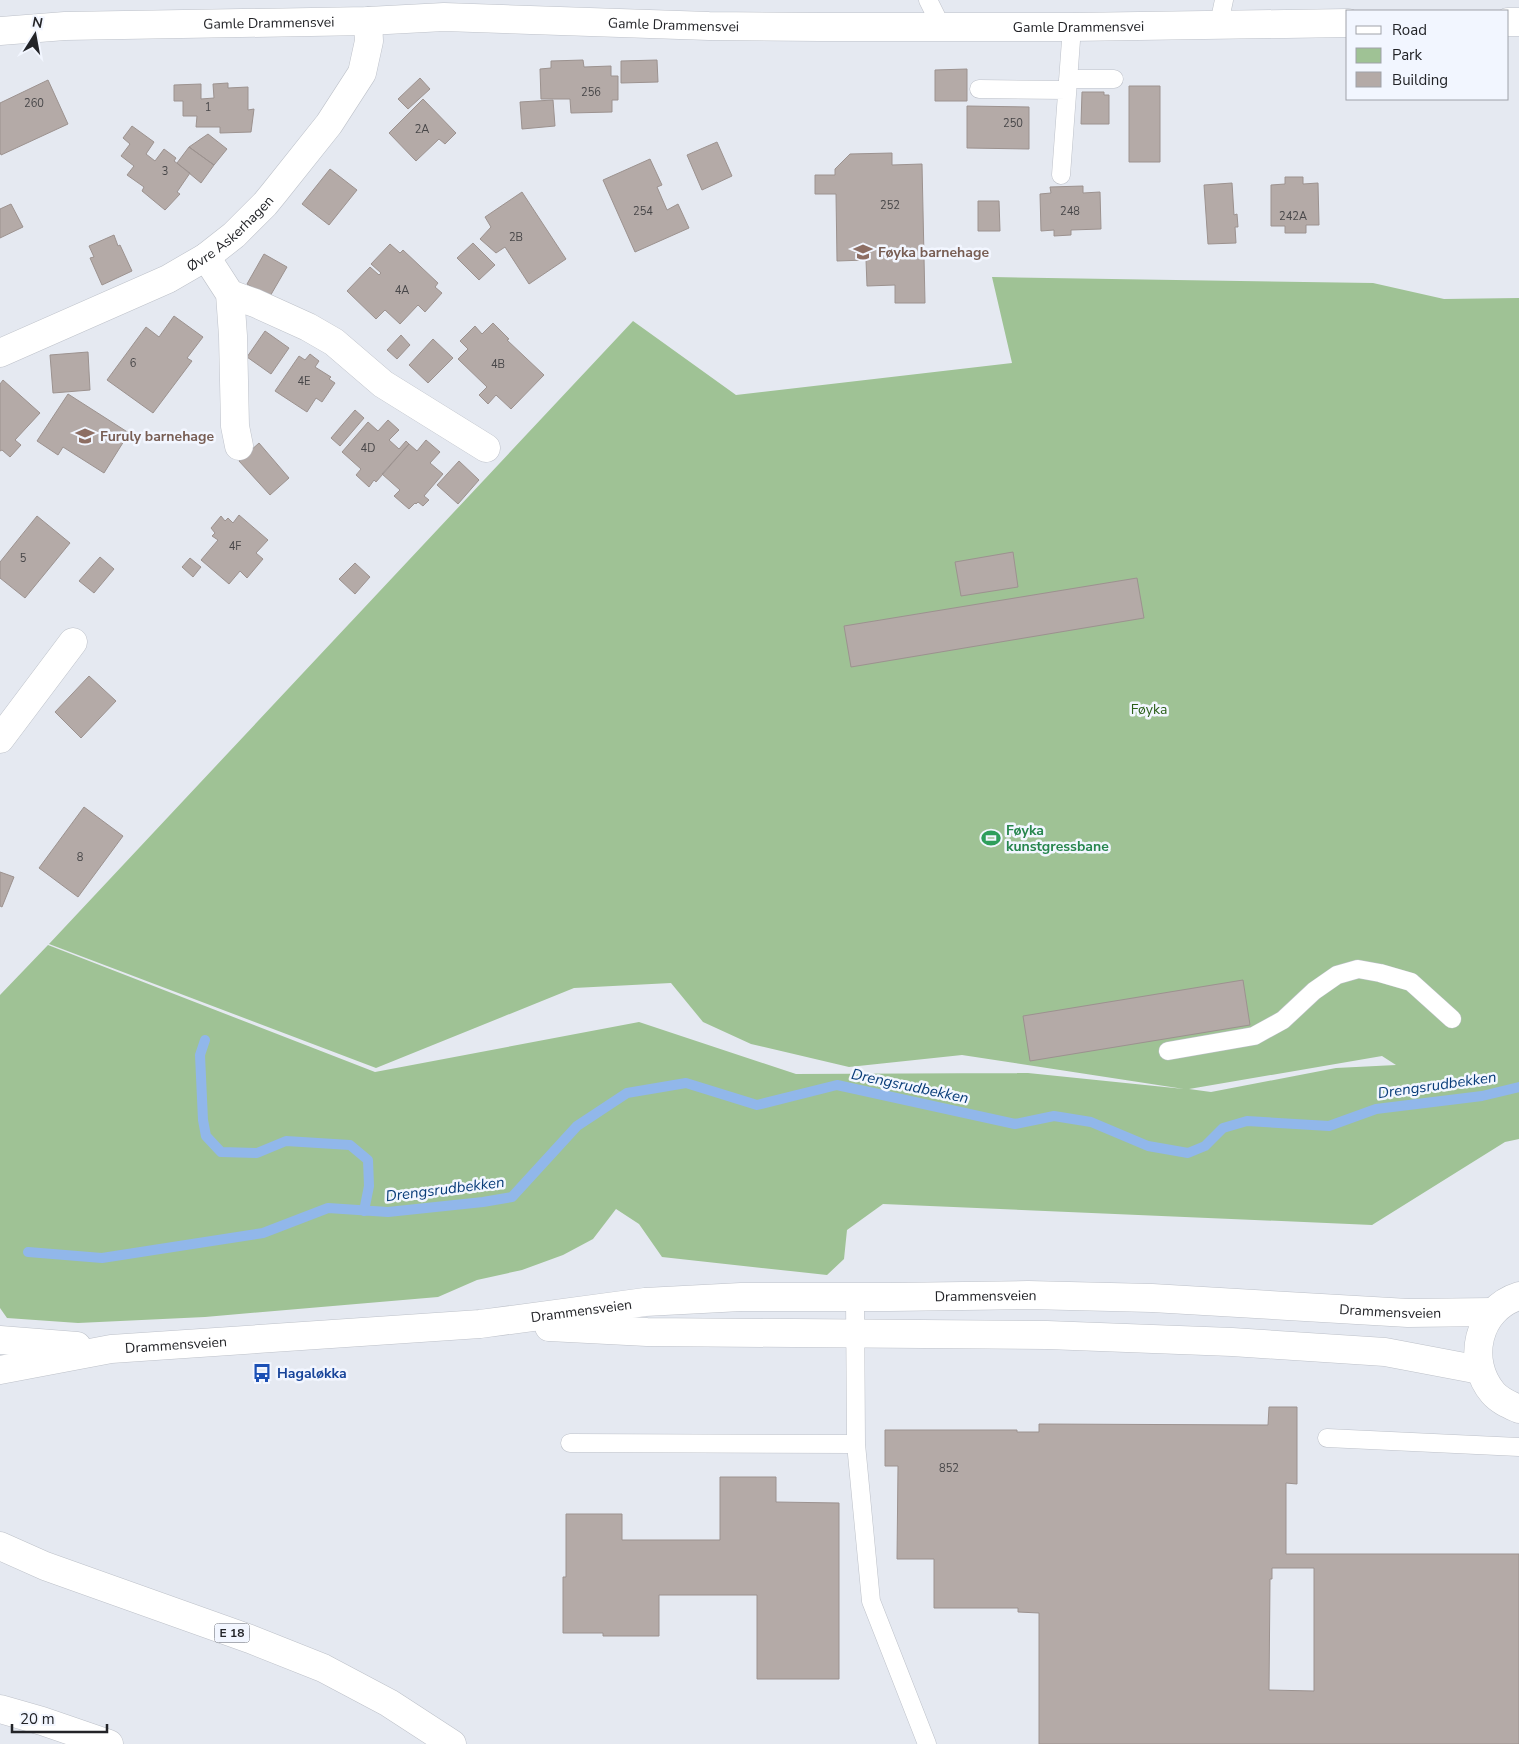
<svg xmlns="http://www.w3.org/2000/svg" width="1519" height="1744" viewBox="0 0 1519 1744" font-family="'Nunito Sans',sans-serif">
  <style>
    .green { fill: #9fc295; fill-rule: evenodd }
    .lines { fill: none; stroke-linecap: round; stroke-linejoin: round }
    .stream { stroke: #91b7ea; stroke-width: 10 }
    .building { fill: #b4aaa7; stroke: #9c928f; fill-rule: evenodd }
    .service-casing { stroke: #bdc1c9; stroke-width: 19 }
    .minor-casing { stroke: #bdc1c9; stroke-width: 29 }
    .secondary-casing { stroke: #bdc1c9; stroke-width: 29 }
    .motorway-casing { stroke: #bdc1c9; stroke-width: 29 }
    .service { stroke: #fff; stroke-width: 18 }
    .minor { stroke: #fff; stroke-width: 28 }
    .secondary { stroke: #fff; stroke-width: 28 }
    .motorway { stroke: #fff; stroke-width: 28 }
    .labels { text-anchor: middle; stroke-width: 5; stroke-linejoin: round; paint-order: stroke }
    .number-label { font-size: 11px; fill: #474648 }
    .shield { fill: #f2f6ff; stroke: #616368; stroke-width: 1 }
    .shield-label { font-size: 12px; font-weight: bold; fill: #232428 }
    .street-label { font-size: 14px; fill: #232428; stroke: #f2f6ff }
    .education-label { font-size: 14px; font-weight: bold; fill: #785e54; stroke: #f2f6ff; text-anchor: start }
    .park-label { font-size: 14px; fill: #2c601a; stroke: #f2f6ff }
    .leisure-label { font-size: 14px; font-weight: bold; fill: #27864d; stroke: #f2f6ff; text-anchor: start }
    .transit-label { font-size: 14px; font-weight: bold; fill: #164399; stroke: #f2f6ff; text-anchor: start }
    .water-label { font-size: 15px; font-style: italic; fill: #083c78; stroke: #f2f6ff }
  </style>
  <rect width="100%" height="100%" fill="#e5e9f1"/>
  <path class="green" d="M992 277 1373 283 1444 299 1519 298V1139L1505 1142 1372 1225 883 1204 847 1230 844 1259 827 1275 662 1257 639 1224 616 1209 593 1239 563 1255 522 1270 477 1280 438 1297 205 1317 78 1323 7 1318 0 1308V995L48 945 375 1072 639 1022 796 1074 1028 1073 1184 1089 962 1055 849 1067 751 1044 703 1022 671 983 574 988 376 1068 49 944 633 321 736 395 1012 363ZM1382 1056 1396 1065 1336 1068 1211 1092 1189 1089Z"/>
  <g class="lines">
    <path class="stream" d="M205 1040 200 1055 203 1120 206 1136 221 1152 257 1153 286 1141 350 1145 368 1160 369 1186 364 1211
      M28 1252 102 1258 263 1233 328 1208 388 1212 483 1202 512 1197 577 1126 627 1093 686 1083 757 1105 837 1085 1015 1124 1054 1116 1091 1122 1148 1146 1188 1153 1205 1146 1223 1128 1247 1121 1329 1126 1376 1109 1482 1096 1519 1087"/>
  </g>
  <path class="building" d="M583 60 584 67 611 66V76H618V100H612V112L571 113 570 99H541L540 69 551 68V61Z
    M657 60 658 82 621 83V61Z
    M967 69V101H935V70Z
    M420 78 430 89 408 109 398 99Z
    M48 80 68 124 1 155 0 152V103Z
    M228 83V88L248 87V110L254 109 251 132 220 133V127H196L197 116H183V101H174V85L201 84V99L214 98 213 84Z
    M1129 86H1160V162H1129Z
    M1082 92H1104V95H1109V124H1081Z
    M423 99 456 133 445 144 439 139 416 161 389 133Z
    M553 100 555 126 522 129 520 102Z
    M967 106 1029 107V149L967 148Z
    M132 126 154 142 146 154 155 161 164 149 176 158 174 161 190 173 177 192 180 194 165 210 142 191 144 187 127 175 134 166 121 156 130 144 123 138Z
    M208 134 227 149 214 165 189 147Z
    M717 142 732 176 702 190 687 155Z
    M189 147 214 165 201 183 177 163Z
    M892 153V165L922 164 925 303H895V285L867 286 866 260 837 261 836 194H815V175H835V169L850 154Z
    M650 159 662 185 657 187 667 210 678 204 689 228 635 252 603 180Z
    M330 169 357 190 329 225 302 204Z
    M1285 177H1303V184L1318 183 1319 225H1306V233H1285V226H1271V185L1285 184Z
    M1232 183 1234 215 1237 214 1238 227H1235L1236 243 1208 244 1204 185Z
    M1083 186V193L1100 192 1101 229 1071 230V235L1054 236V230L1041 231 1040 194 1051 193 1050 187Z
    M522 192 566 259 529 284 505 247 496 253 480 239 491 227 485 217Z
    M978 201H999L1000 231H978Z
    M11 204 23 227 0 238V209Z
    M114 235 118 246 120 245 132 271 102 285 90 258 94 257 89 246Z
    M473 243 495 265 479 280 457 258Z
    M390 244 400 253 403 250 438 283 435 287 442 293 425 312 418 305 400 324 385 310 376 319 347 291 370 267 379 275 381 273 371 264Z
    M264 254 287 267 269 298 247 284Z
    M174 316 203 337 187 358 192 361 153 413 107 380 146 327 159 337Z
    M493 323 509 339 507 340 544 375 511 409 496 395 488 404 479 395 487 387 458 359 468 349 460 341 475 326 482 334Z
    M265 331 289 348 271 374 247 357Z
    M401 335 410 345 397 359 387 350Z
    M433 339 453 358 428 383 409 365Z
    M88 352 90 390 53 393 50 355Z
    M310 354 319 361 315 367 331 377 329 379 335 383 322 402 316 398 307 412 275 391 299 356 305 360Z
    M3 380 40 413 15 440 21 445 10 457 2 450 0 451V384Z
    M68 394 129 433 104 473 63 447 58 455 37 441Z
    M355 410 364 418 340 446 331 438Z
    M388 420 399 430 389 440 399 449 406 441 409 444 376 482 374 480 369 487 356 475 361 469 342 452 368 422 378 431Z
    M426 440 440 452 430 463 443 474 424 496 429 500 423 506 418 502 416 504 415 503 409 509 394 496 400 490 382 474 409 444 417 451Z
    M259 443 289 478 270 495 239 461Z
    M459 461 479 480 458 504 437 485Z
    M239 515 268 540 256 553 263 559 247 578 240 571 229 584 201 560 218 540 212 536 215 533 211 528 221 516 225 521 228 518 233 523Z
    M37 516 70 543 25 598 0 578V562Z
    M1013 552 1018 587 961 596 955 562Z
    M100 557 114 569 94 593 79 581Z
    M190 558 201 567 193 577 182 567Z
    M355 563 370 577 355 594 339 579Z
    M1137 578 1144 618 851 667 844 626Z
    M89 676 116 701 81 738 55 712Z
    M84 807 123 836 78 897 39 868Z
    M0 872 14 877 2 907 0 906Z
    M1243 980 1250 1025 1030 1061 1023 1016Z
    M1269 1407H1297V1484L1286 1483V1554H1519V1744H1039V1613L1018 1612V1608H934V1559H897L898 1466H885V1430H1017V1432H1039V1424L1268 1425ZM1272 1568H1314V1691L1269 1690 1270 1579H1272Z
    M720 1477H776V1502L839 1503V1679H757V1595H659V1636H603V1633H563V1577H566V1514H622V1540H720Z"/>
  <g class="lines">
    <g class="service-casing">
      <path id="service" d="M928 0 941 26
        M1219 24 1224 0
        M1068 79H1114
        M979 89 1067 90
        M1061 175 1072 27
        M1168 1051 1254 1036 1283 1020 1314 991 1337 975 1358 969 1380 973 1411 982 1452 1019
        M855 1296 856 1444 871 1601 927 1744
        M1327 1438 1519 1447
        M570 1443 856 1444"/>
    </g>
    <g class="minor-casing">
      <g id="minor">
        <path d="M1508 22H1519"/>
        <path id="s1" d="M0 31 65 26 368 21 444 17 709 26 820 27H1072L1348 23"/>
        <path d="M206 257 230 294 233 336 235 426 239 446"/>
        <path d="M230 294 255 303 308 327 334 342 383 384 486 448"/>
        <path id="s2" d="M0 353 168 279 206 257 234 235 265 204 274 193 329 124 362 73 369 41 368 21"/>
        <path d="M0 739 73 642"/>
      </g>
    </g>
    <g class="secondary-casing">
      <g id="secondary">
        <path d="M1519 1296C1477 1309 1466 1361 1493 1393 1500 1401 1510 1405 1519 1409"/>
        <path d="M549 1327 647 1332 1047 1335 1232 1342 1385 1352 1480 1370"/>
        <path d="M0 1340 77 1346"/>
        <path id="s3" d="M0 1370 111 1349 480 1324 645 1302 741 1297H890L1028 1295 1152 1298 1408 1313 1493 1312"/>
      </g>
    </g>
    <g class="motorway-casing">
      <path id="motorway" d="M0 1546 45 1566 250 1639 323 1668 389 1703 452 1744
        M0 1709 42 1721 109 1744"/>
    </g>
    <use href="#service" class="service"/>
    <use href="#minor" class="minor"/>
    <use href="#secondary" class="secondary"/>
    <use href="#motorway" class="motorway"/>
  </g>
  <defs>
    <g id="school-bare" transform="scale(1.5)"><path d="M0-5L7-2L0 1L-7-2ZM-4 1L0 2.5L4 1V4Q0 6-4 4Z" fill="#8d6e63" stroke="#f2f6ff" stroke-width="2.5" paint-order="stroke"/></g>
    <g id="stadium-bare" transform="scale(1.5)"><path d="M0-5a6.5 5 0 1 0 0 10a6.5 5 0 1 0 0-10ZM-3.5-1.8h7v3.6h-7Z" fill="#2e9e5b" stroke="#f2f6ff" stroke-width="2.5" paint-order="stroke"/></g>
    <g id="bus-bare" transform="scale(1.5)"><path d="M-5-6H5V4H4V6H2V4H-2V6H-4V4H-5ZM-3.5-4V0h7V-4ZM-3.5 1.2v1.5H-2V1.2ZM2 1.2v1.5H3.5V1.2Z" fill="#1a4fb4" stroke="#f2f6ff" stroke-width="2.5" paint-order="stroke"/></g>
  </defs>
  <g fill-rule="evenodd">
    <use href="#school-bare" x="863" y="252"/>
    <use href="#school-bare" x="85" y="436"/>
    <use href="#stadium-bare" x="991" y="838"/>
    <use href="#bus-bare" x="262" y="1373"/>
  </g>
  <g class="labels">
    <g class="number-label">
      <text x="591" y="96">256</text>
      <text x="34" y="107">260</text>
      <text x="208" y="111">1</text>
      <text x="1013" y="127">250</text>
      <text x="422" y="133">2A</text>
      <text x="165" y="175">3</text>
      <text x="890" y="209">252</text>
      <text x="643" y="215">254</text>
      <text x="1070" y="215">248</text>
      <text x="1293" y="220">242A</text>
      <text x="516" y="241">2B</text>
      <text x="402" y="294">4A</text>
      <text x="133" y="367">6</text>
      <text x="498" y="368">4B</text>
      <text x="304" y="385">4E</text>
      <text x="368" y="452">4D</text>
      <text x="235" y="550">4F</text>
      <text x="23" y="562">5</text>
      <text x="80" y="861">8</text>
      <text x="949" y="1472">852</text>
    </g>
    <rect class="shield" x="214.5" y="1623.5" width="35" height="19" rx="4"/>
    <g class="shield-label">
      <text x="232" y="1637">E 18</text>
    </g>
    <g class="street-label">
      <text dy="5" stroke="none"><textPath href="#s1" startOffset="269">Gamle Drammensvei</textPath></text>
      <text dy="5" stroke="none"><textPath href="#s1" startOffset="674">Gamle Drammensvei</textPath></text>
      <text dy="5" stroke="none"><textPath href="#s1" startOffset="1079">Gamle Drammensvei</textPath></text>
      <text dy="5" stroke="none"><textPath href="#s2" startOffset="261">Øvre Askerhagen</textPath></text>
      <text dy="5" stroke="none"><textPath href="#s3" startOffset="990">Drammensveien</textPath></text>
      <text dy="5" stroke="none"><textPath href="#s3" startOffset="585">Drammensveien</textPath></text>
      <text dy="5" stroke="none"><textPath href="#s3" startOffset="1395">Drammensveien</textPath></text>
      <text dy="5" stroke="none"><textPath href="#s3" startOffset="178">Drammensveien</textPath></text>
    </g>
    <g class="education-label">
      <text x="878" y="257">Føyka barnehage</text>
      <text x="100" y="441">Furuly barnehage</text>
    </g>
    <g class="park-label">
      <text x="1149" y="714">Føyka</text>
    </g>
    <g class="leisure-label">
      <text x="1006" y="835">Føyka<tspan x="1006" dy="16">kunstgressbane</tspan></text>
    </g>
    <g class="transit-label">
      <text x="277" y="1378">Hagaløkka</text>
    </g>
    <g class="water-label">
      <text transform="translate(1437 1085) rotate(-8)" y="5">Drengsrudbekken</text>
      <text transform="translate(910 1086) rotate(12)" y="5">Drengsrudbekken</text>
      <text transform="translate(445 1189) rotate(-7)" y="5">Drengsrudbekken</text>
    </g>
  </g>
  <rect x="1346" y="10" width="162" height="90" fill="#f2f6ff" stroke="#9fa2a9"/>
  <rect x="1356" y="26" width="25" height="8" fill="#ffffff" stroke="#9fa2a9"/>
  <text x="1392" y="35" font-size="15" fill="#232428">Road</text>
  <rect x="1356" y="48" width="25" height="15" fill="#9fc295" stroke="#9fa2a9"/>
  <text x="1392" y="60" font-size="15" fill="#232428">Park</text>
  <rect x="1356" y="72" width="25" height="15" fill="#b4aaa7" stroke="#9fa2a9"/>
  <text x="1392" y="85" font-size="15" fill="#232428">Building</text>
  <g transform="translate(35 35) rotate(11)" stroke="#f2f6ff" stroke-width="4" paint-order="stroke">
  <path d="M0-4L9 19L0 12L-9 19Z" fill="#232428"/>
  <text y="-8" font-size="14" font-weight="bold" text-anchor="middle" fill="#232428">N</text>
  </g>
  <path d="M12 1724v8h95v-8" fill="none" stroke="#232428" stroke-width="2.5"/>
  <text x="20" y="1724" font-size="15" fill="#232428" stroke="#f2f6ff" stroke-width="4" paint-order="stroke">20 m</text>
</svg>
